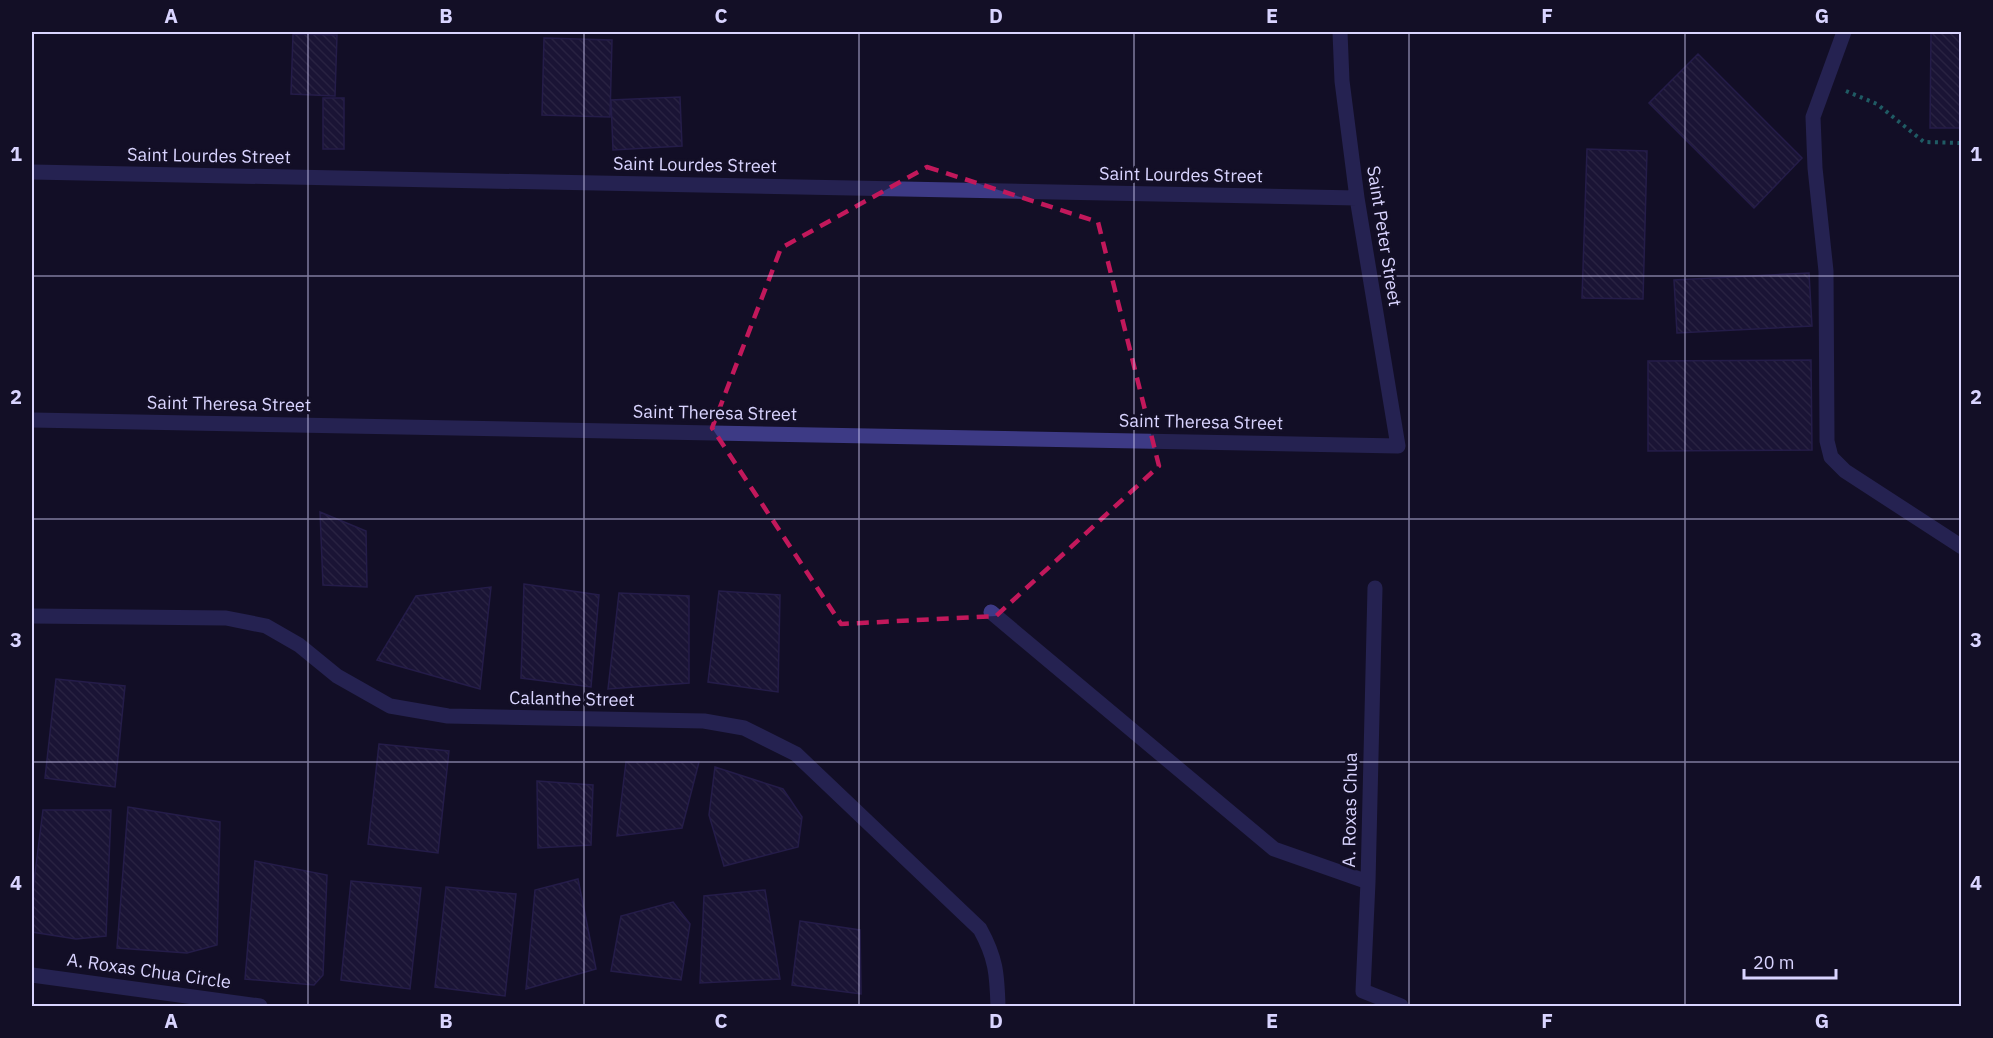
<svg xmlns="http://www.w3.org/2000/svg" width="1993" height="1038" viewBox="0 0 1993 1038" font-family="'IBM Plex Sans',sans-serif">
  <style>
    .building { fill: url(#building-back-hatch); stroke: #3b2d73; stroke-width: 1.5 }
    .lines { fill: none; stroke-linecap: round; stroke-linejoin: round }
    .path { stroke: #2fb8b0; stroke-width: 4; stroke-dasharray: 3 4.5; stroke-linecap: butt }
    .minor { stroke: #3d3a85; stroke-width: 15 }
    .marked { fill: none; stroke: #c2185b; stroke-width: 4.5; stroke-dasharray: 12 8; stroke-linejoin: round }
    .grid { fill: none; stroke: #d9d4ff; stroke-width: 1.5; stroke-opacity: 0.55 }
    .labels { text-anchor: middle; stroke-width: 6; stroke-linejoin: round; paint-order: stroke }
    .street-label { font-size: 18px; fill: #d9d4ff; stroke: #130f26 }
    .neatline { fill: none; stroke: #d9d4ff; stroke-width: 2 }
    .grid-label { font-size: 20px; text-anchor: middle; font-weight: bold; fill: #d9d4ff }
  </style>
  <defs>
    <pattern id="building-back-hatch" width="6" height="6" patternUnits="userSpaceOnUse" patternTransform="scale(1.5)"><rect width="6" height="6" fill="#241b47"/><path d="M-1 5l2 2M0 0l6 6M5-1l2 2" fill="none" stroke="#433b63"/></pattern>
  </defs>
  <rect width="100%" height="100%" fill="#130f26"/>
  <path class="building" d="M1931 32H1962V128H1930Z
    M293 34 337 35 335 96 291 94Z
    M544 38 612 40 610 117 542 115Z
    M1698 54 1802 158 1754 208 1649 103Z
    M680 97 682 146 613 150 611 100Z
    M323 98H344V149H323Z
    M1587 149 1647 151 1643 299 1582 298Z
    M1809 273 1812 326 1677 333 1674 280Z
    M1811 360 1812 450 1648 451V361Z
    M320 512 366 531 367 587 323 585Z
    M524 584 599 595 591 687 521 678Z
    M491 587 480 689 377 660 416 596Z
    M719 591 780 595 778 692 708 682Z
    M619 593 689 596V683L608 689Z
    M56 679 125 686 115 787 45 778Z
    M379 744 449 751 438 853 368 844Z
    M626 762H699L682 828 617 836Z
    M715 767 783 789 802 817 798 847 724 866 709 815Z
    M537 781 593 785 591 845 538 848Z
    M128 807 220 822 217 945 187 953 117 948Z
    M43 810H111L106 936 76 939 32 932V897Z
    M255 861 327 875 323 975 314 985 245 979Z
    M578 879 596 969 526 989 535 890Z
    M351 881 421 888 410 989 341 980Z
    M446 887 516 894 505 996 435 987Z
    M765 890 780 979 700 983 704 896Z
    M673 902 690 924 681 980 611 971 621 916Z
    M800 921 860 930 861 994 792 985Z"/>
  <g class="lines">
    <path class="path" d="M1846 91 1877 104 1924 142 1962 143"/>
    <path class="minor" d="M1844 32 1813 117 1815 168 1826 271 1827 441 1831 457 1845 471 1962 547
      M32 172 1357 198
      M32 420 1398 446 1357 198 1342 81 1340 32
      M1375 588 1368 882 1363 991 1401 1006
      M991 612 1274 849 1368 882
      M32 616 226 618 266 626 299 645 337 676 390 706 448 716 704 721 744 728 796 754 980 929C996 958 997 974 998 1006
      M32 975 260 1006"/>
  </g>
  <path d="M0 0H1993V1038H0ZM927 167 1098 222 1159 466 996 616 841 624 712 428 781 248Z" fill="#130f26" fill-opacity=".55" fill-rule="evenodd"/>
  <path class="marked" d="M927 167 1098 222 1159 466 996 616 841 624 712 428 781 248Z"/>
  <path class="grid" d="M308 32V1006M584 32V1006M859 32V1006M1134 32V1006M1409 32V1006M1685 32V1006M32 276H1962M32 519H1962M32 762H1962"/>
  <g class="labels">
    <g class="street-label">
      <text transform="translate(209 156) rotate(1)" y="6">Saint Lourdes Street</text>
      <text transform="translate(695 165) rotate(1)" y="6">Saint Lourdes Street</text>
      <text transform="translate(1181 175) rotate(1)" y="6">Saint Lourdes Street</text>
      <text transform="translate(1384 236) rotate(81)" y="6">Saint Peter Street</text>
      <text transform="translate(229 404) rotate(1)" y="6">Saint Theresa Street</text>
      <text transform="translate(715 413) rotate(1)" y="6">Saint Theresa Street</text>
      <text transform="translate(1201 422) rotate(1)" y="6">Saint Theresa Street</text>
      <text transform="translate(572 699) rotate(1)" y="6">Calanthe Street</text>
      <text transform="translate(1350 810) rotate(-89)" y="6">A. Roxas Chua</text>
      <text transform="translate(149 971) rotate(8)" y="6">A. Roxas Chua Circle</text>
    </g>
  </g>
  <rect width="1993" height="1038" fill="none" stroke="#130f26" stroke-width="66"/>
  <path d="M1744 969v9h92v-9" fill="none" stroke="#d9d4ff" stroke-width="3"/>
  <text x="1753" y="969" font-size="18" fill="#d9d4ff" stroke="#130f26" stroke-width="4.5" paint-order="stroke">20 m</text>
  <rect x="33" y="33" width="1927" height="972" class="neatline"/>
  <g class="grid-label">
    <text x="171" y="23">A</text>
    <text x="446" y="23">B</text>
    <text x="721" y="23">C</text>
    <text x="996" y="23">D</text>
    <text x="1272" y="23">E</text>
    <text x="1547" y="23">F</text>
    <text x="1822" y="23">G</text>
    <text x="16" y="161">1</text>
    <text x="1976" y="161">1</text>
    <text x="16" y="404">2</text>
    <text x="1976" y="404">2</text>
    <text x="16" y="647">3</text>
    <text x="1976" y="647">3</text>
    <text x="16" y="890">4</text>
    <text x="1976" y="890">4</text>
    <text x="171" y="1028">A</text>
    <text x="446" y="1028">B</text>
    <text x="721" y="1028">C</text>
    <text x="996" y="1028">D</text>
    <text x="1272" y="1028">E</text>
    <text x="1547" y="1028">F</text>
    <text x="1822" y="1028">G</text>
  </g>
</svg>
